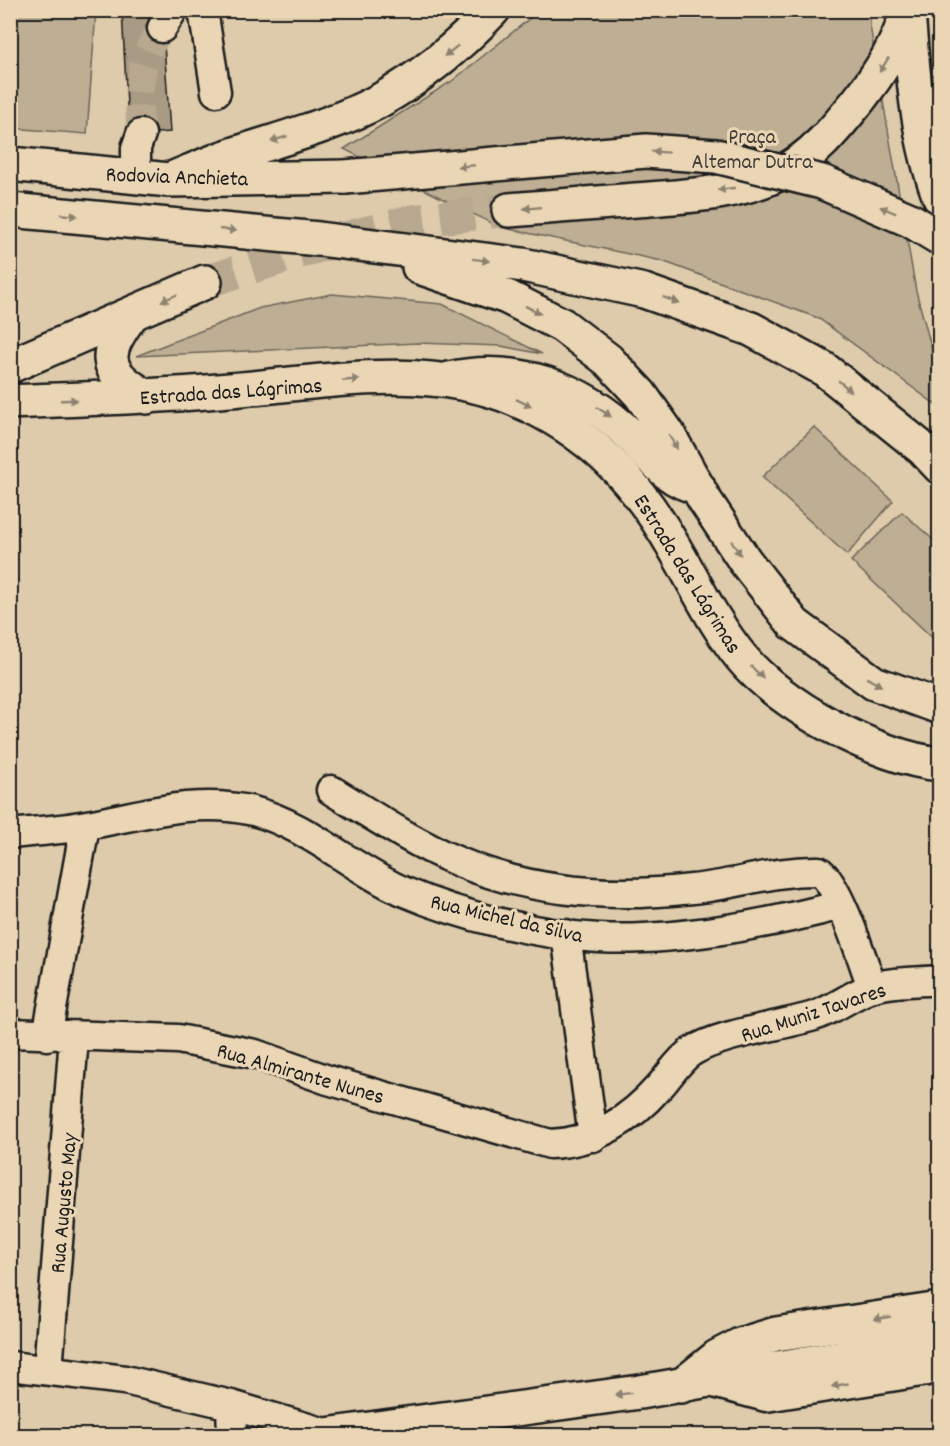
<svg xmlns="http://www.w3.org/2000/svg" width="950" height="1446" viewBox="0 0 950 1446" font-family="Dekko,sans-serif">
  <style>
    .green { fill: #bdae94; stroke: #6c6558; stroke-width: 1.5 }
    .building { fill: #a89a83; stroke: #1c1c1c; stroke-width: 1.5 }
    .lines { fill: none; stroke-linecap: round; stroke-linejoin: round }
    .minor-tunnel { stroke: #b7a88f; stroke-width: 28; stroke-dasharray: 28 14; stroke-linecap: butt }
    .major-tunnel { stroke: #b7a88f; stroke-width: 33; stroke-dasharray: 33 16; stroke-linecap: butt }
    .minor-casing { stroke: #1c1c1c; stroke-width: 33 }
    .major-casing { stroke: #1c1c1c; stroke-width: 38 }
    .highway-casing { stroke: #1c1c1c; stroke-width: 38 }
    .minor { stroke: #ead6b5; stroke-width: 28 }
    .major { stroke: #ead6b5; stroke-width: 33 }
    .highway { stroke: #ead6b5; stroke-width: 33 }
    .highway-bridge-casing { stroke: #1c1c1c; stroke-width: 38; stroke-linecap: butt }
    .highway-bridge { stroke: #ead6b5; stroke-width: 33 }
    .oneway { fill: #8d8270 }
    .labels { text-anchor: middle; stroke-width: 6; stroke-linejoin: round; paint-order: stroke }
    .park-label { font-size: 22px; fill: #44403a; stroke: #ead6b5 }
    .street-label { font-size: 22px; fill: #1c1c1c; stroke: #ead6b5 }
  </style>
  <rect width="100%" height="100%" fill="#decbac"/>
  <filter id="ink" filterUnits="userSpaceOnUse"><feTurbulence type="fractalNoise" baseFrequency=".0167" numOctaves="2"/><feDisplacementMap in="SourceGraphic" scale="12" xChannelSelector="R" yChannelSelector="G"/><feConvolveMatrix kernelMatrix="1 2 1 2 8 2 1 2 1" color-interpolation-filters="sRGB"/></filter>
  <g filter="url(#ink)">
    <path class="green" d="M10 11H96L87 134 11 128Z
      M539 11H870V26L916 291 939 376V407L818 318 662 261 499 227 344 149 452 81Z
      M332 294 442 304 542 354 501 346 418 343 136 356 260 308Z
      M814 427 893 501 847 555 762 477Z
      M902 512 939 545V644L851 561Z"/>
    <path class="building" d="M122 10H153L146 28 153 42 164 44 170 132 157 133 154 124 146 118H137L128 124Z"/>
    <g class="lines">
      <path class="minor-tunnel" d="M141 134C137 96 138 58 162 28"/>
      <path class="major-tunnel" d="M205 282 345 238 412 221 509 210"/>
      <g class="minor-casing">
        <path id="minor" d="M203 10 216 92
          M162 28 173 10
          M136 176V148L141 134
          M331 790C373 816 414 843 459 862 533 893 614 898 692 889 737 885 772 870 819 871 839 884 863 962 872 987
          M10 834C36 831 62 830 87 825 142 815 197 797 253 811 308 825 353 870 405 892 461 916 538 935 599 938 673 942 769 924 841 905
          M566 934 593 1137
          M10 1033 178 1039 255 1054 328 1080 550 1144C596 1142 630 1120 660 1086 670 1075 679 1060 691 1052 721 1033 778 1027 814 1016 835 1009 851 995 871 988 888 981 920 982 940 980
          M47 1036 85 826
          M10 1366 125 1380 231 1405 325 1433
          M48 1370 74 1037
          M706 1381 766 1397 940 1369
          M231 1405 232 1436"/>
      </g>
      <g class="major-casing">
        <path id="major" d="M509 210C551 207 593 203 636 200 683 196 739 195 782 172 814 156 836 128 858 101 880 73 898 45 908 10
          M133 313C103 352 100 371 147 397
          M10 366 205 282
          M10 402C80 399 149 397 218 391 315 384 423 360 515 399 590 431 636 480 675 549 696 585 714 624 741 657 780 705 877 758 940 764
          M318 1436 640 1392 940 1340"/>
      </g>
      <g class="highway-casing">
        <path id="highway" d="M908 12C913 74 917 139 940 198
          M10 164 169 180 345 177
          M169 180C189 172 209 163 229 156 279 139 332 126 379 101 422 77 459 46 493 10
          M10 210 319 239 523 265 644 291 751 329 824 369 923 449 940 467
          M419 267 507 297 562 325 608 360 640 394 667 432 704 499 745 561 794 624 874 683 940 707
          M449 379C515 364 582 388 630 435 652 457 666 480 698 487
          M681 1386 717 1357 740 1345 776 1334 940 1309"/>
      </g>
      <use href="#minor" class="minor"/>
      <use href="#major" class="major"/>
      <use href="#highway" class="highway"/>
      <g class="highway-bridge-casing">
        <path id="highway-bridge" d="M345 177 646 151 716 156 822 182 910 220 940 238"/>
      </g>
      <use href="#highway-bridge" class="highway-bridge"/>
    </g>
    <defs><path id="oneway-solid" d="M-6-.8H1V-3.2L6.5 0L1 3.2V.8H-6Z" transform="scale(1.5)"/></defs>
    <g class="oneway">
      <use href="#oneway-solid" transform="translate(451 51) rotate(142)"/>
      <use href="#oneway-solid" transform="translate(884 65) rotate(122)"/>
      <use href="#oneway-solid" transform="translate(279 139) rotate(162)"/>
      <use href="#oneway-solid" transform="translate(660 152) rotate(-176)"/>
      <use href="#oneway-solid" transform="translate(466 166) rotate(175)"/>
      <use href="#oneway-solid" transform="translate(726 189) rotate(172)"/>
      <use href="#oneway-solid" transform="translate(532 208) rotate(175)"/>
      <use href="#oneway-solid" transform="translate(888 210) rotate(-157)"/>
      <use href="#oneway-solid" transform="translate(69 215) rotate(5)"/>
      <use href="#oneway-solid" transform="translate(228 230) rotate(6)"/>
      <use href="#oneway-solid" transform="translate(481 260) rotate(7)"/>
      <use href="#oneway-solid" transform="translate(169 298) rotate(157)"/>
      <use href="#oneway-solid" transform="translate(671 300) rotate(20)"/>
      <use href="#oneway-solid" transform="translate(533 310) rotate(27)"/>
      <use href="#oneway-solid" transform="translate(351 380) rotate(-5)"/>
      <use href="#oneway-solid" transform="translate(845 386) rotate(39)"/>
      <use href="#oneway-solid" transform="translate(69 400) rotate(-2)"/>
      <use href="#oneway-solid" transform="translate(524 403) rotate(26)"/>
      <use href="#oneway-solid" transform="translate(604 412) rotate(34)"/>
      <use href="#oneway-solid" transform="translate(673 442) rotate(60)"/>
      <use href="#oneway-solid" transform="translate(736 548) rotate(57)"/>
      <use href="#oneway-solid" transform="translate(757 672) rotate(43)"/>
      <use href="#oneway-solid" transform="translate(874 682) rotate(29)"/>
      <use href="#oneway-solid" transform="translate(882 1318) rotate(171)"/>
      <use href="#oneway-solid" transform="translate(840 1385) rotate(170)"/>
      <use href="#oneway-solid" transform="translate(623 1394) rotate(173)"/>
    </g>
  </g>
  <g class="labels">
    <g class="park-label">
      <text x="752" y="143">Praça<tspan x="752" dy="25">Altemar Dutra</tspan></text>
    </g>
    <g class="street-label">
      <text transform="translate(177 175) rotate(2)" y="8">Rodovia Anchieta</text>
      <text transform="translate(231 390) rotate(-4)" y="8">Estrada das Lágrimas</text>
      <text transform="translate(689 573) rotate(58)" y="8">Estrada das Lágrimas</text>
      <text transform="translate(507 917) rotate(13)" y="8">Rua Michel da Silva</text>
      <text transform="translate(813 1011) rotate(-18)" y="8">Rua Muniz Tavares</text>
      <text transform="translate(301 1072) rotate(16)" y="8">Rua Almirante Nunes</text>
      <text transform="translate(62 1203) rotate(-85)" y="8">Rua Augusto May</text>
    </g>
  </g>
  <rect width="950" height="1446" fill="none" stroke="#ead6b5" stroke-width="36"/>
  <rect x="18" y="18" width="914" height="1410" fill="none" stroke="#1c1c1c" stroke-width="2" filter="url(#ink)"/>
</svg>
